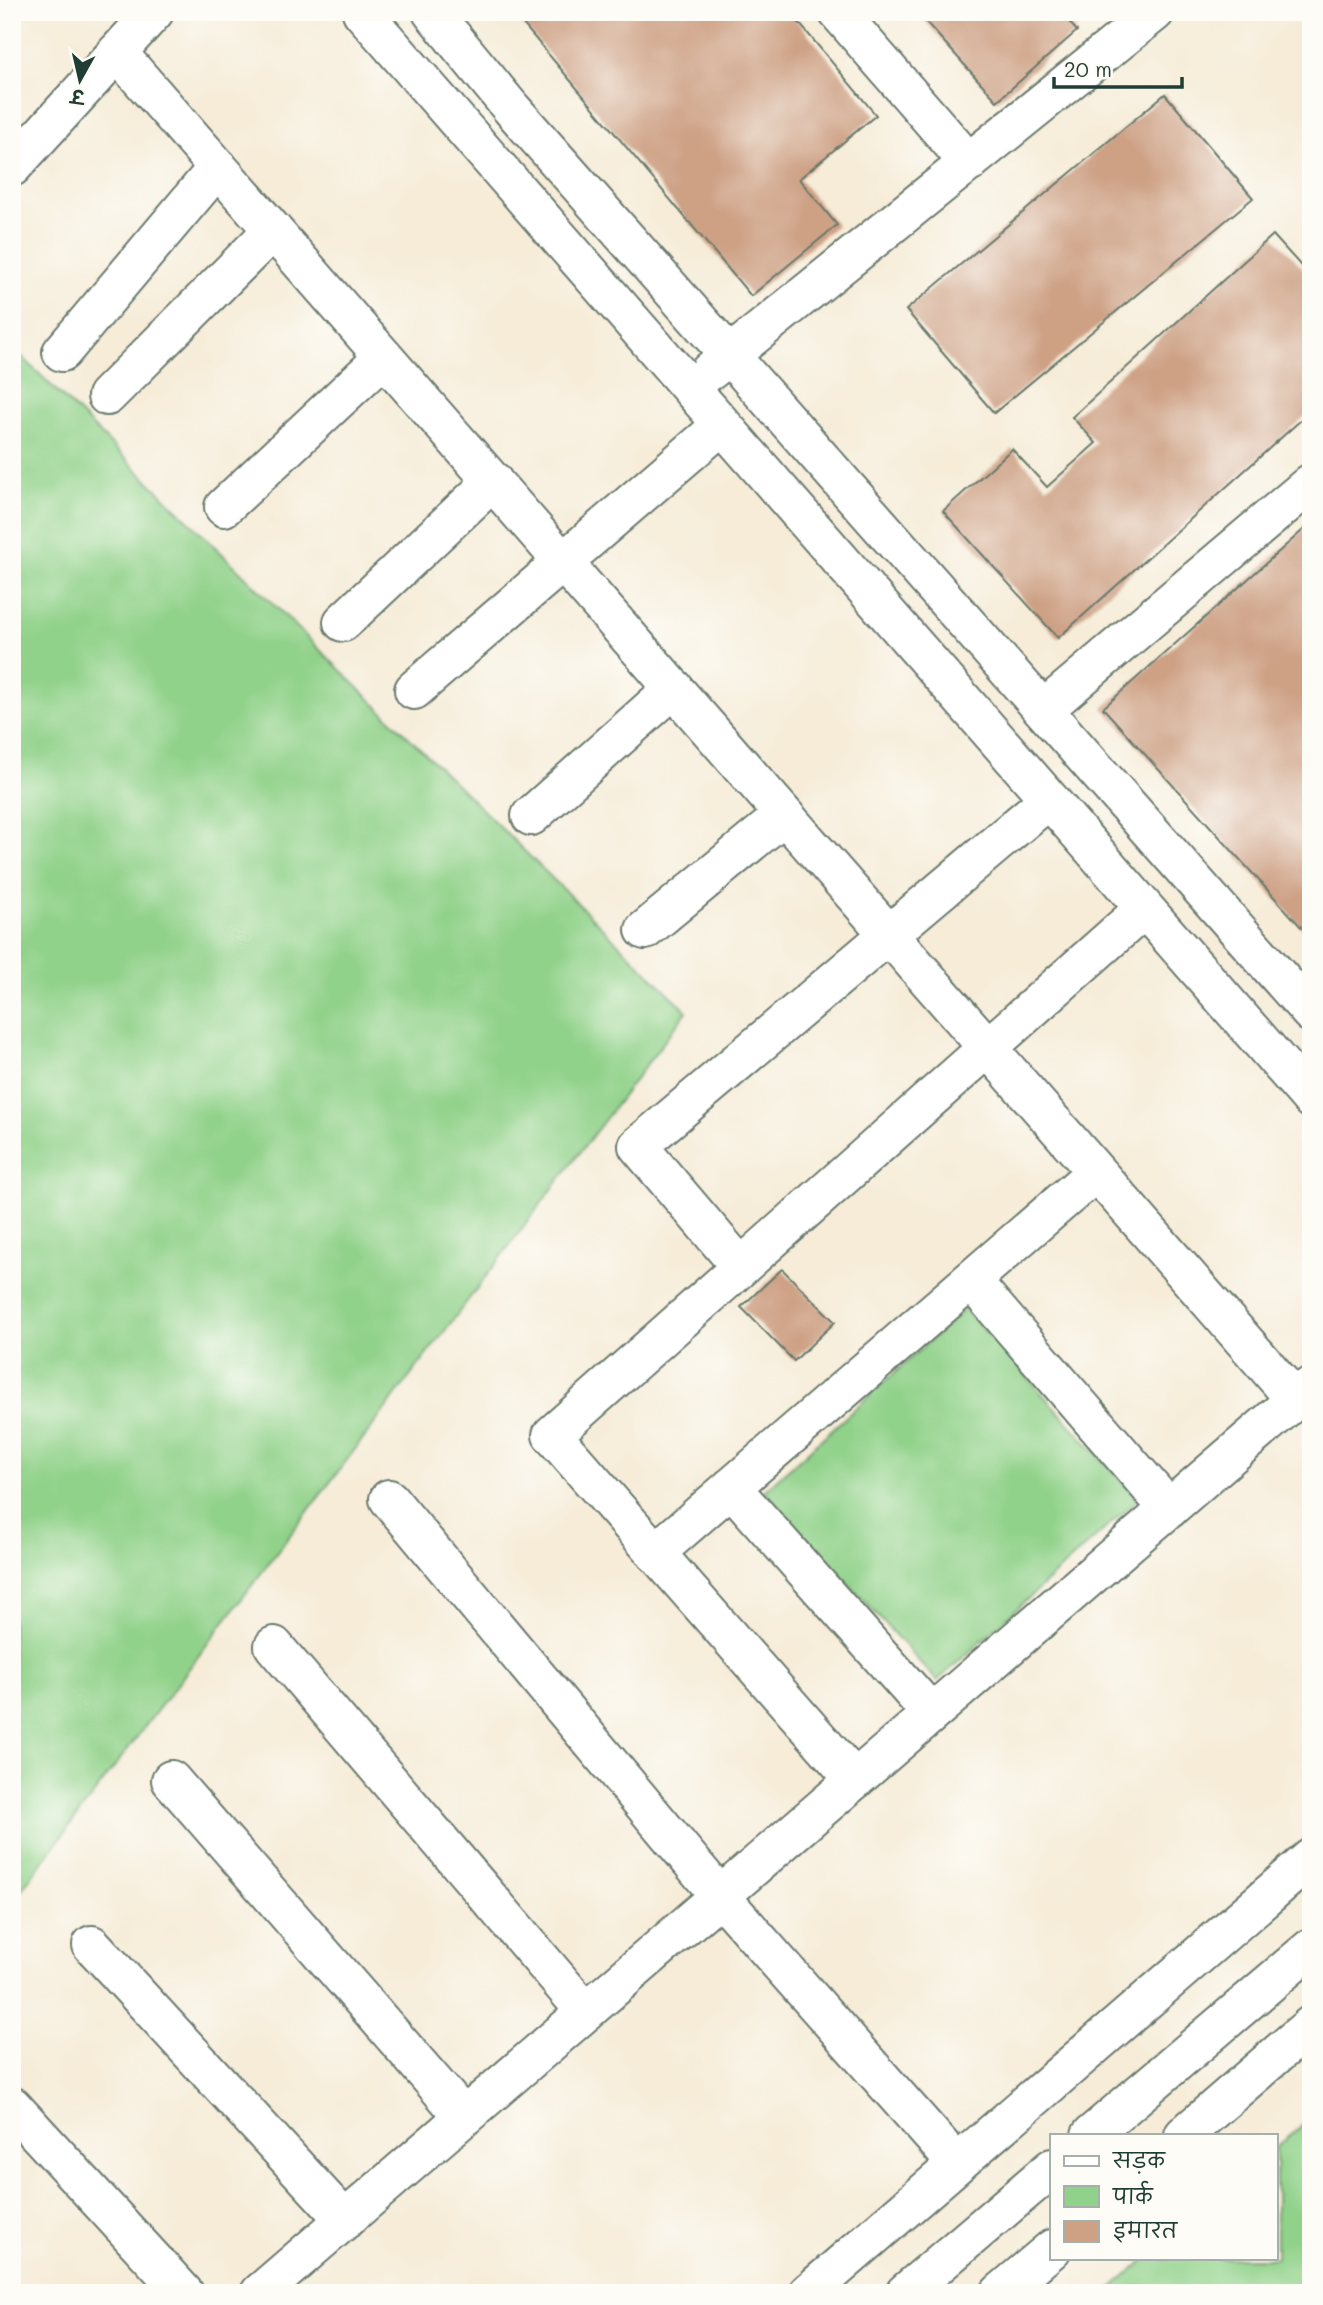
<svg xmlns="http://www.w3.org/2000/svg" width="1323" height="2305" viewBox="0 0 1323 2305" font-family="Mali,'Playpen Sans Deva',sans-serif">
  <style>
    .green { fill: #91d28a; stroke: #58885f; stroke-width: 2 }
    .building { fill: #cea185 }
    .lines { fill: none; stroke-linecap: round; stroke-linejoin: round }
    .minor-casing { stroke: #6a7a6d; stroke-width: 42 }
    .minor { stroke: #fff; stroke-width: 38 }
  </style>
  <rect width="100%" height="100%" fill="#fdfcf7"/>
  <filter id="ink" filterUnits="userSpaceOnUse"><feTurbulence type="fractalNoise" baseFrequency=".0143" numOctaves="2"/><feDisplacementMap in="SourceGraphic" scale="14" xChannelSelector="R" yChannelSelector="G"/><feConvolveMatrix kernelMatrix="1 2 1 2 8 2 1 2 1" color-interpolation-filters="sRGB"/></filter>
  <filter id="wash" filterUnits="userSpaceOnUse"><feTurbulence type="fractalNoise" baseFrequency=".00686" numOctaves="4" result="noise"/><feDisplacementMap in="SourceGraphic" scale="28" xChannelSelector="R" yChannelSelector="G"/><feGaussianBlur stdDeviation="1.57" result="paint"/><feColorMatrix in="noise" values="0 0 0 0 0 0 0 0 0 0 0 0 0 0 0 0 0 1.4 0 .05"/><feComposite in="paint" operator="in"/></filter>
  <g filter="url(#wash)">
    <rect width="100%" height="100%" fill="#f6ecd8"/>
    <path class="green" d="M12 347 687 1011 12 1902Z
      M965 1309 1138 1499 937 1681 764 1491Z
      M1311 2118V2293H1106L1147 2258H1276V2148Z"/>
    <g id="blocks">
      <path class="building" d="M513 12H790L876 115 799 179 837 225 751 296Z
        M917 12H1060L1077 31 997 101Z
        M1165 94 1253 198 994 413 906 310Z
        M1273 235 1311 277V411L1058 638 943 511 1012 449 1047 487 1096 443 1072 417Z
        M1311 523V938L1103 708Z
        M782 1269 835 1322 794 1361 741 1307Z"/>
    </g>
  </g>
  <g filter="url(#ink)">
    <use href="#blocks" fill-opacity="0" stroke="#6a7a6d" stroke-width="2"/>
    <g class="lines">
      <g class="minor-casing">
        <path id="minor" d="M362 12 1311 1099
          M432 12 511 108 1311 1013
          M838 12 969 163
          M117 52 1295 1399
          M12 167 154 12
          M62 352 218 167
          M710 371 1155 12
          M107 396 273 230
          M224 507 384 357
          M343 622 493 481
          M414 690 722 425
          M1044 709 1311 483
          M531 816 674 688
          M645 930 784 815
          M740 1266 638 1146 1048 800
          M971 1280 1169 1509
          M731 1487 931 1713
          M389 1499 720 1896 957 2164
          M655 1553 1096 1172
          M274 1646 586 2012
          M171 1780 464 2117
          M855 1780 552 1435 1144 909
          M92 1945 345 2220
          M12 2106 184 2293
          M1091 2135 1311 1948
          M1184 2135 1311 2025
          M260 2293 1311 1386
          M808 2293 1311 1858
          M905 2293 1052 2168
          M1000 2293 1052 2249"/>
      </g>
      <use href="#minor" class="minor"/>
    </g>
  </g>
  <rect width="1323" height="2305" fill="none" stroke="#fdfcf7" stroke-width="42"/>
  <rect x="1050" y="2134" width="228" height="126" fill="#fdfcf7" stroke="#a4b0a9" stroke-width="2"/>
  <rect x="1064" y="2156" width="35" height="10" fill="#ffffff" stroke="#a4b0a9" stroke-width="2"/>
  <text x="1113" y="2168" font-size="21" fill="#1f3d34">सड़क</text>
  <rect x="1064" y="2186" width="35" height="21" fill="#91d28a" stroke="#a4b0a9" stroke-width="2"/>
  <text x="1113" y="2204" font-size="21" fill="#1f3d34">पार्क</text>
  <rect x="1064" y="2221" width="35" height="21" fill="#cea185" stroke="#a4b0a9" stroke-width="2"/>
  <text x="1113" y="2238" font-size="21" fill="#1f3d34">इमारत</text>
  <g transform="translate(80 80) rotate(188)" stroke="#fdfcf7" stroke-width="5" paint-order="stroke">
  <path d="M0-5L12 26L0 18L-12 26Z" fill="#1f3d34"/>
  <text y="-10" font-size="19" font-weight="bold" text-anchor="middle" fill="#1f3d34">उ</text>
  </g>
  <path d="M1054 77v10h128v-10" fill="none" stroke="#1f3d34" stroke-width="3.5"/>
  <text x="1064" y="77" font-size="21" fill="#1f3d34" stroke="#fdfcf7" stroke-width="5" paint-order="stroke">20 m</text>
</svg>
